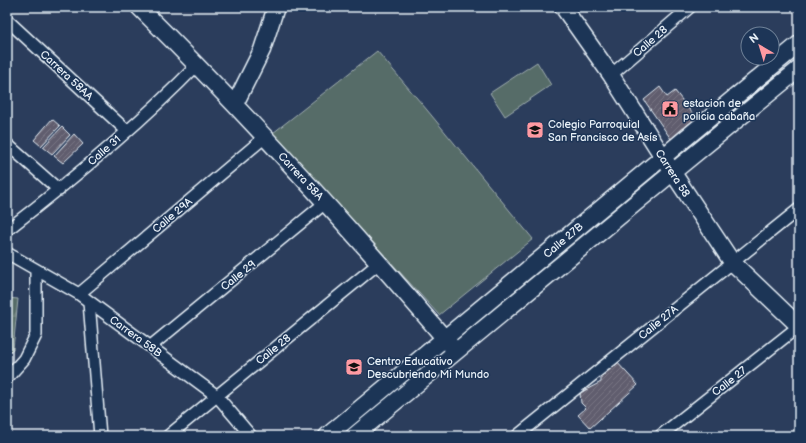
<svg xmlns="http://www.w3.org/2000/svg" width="806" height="443" viewBox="0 0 806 443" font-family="'Balsamiq Sans',sans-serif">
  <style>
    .green { fill: #576c67; stroke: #a0aeb0 }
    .forest { fill: url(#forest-firs); stroke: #a0aeb0 }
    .building { fill: url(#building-hatch); stroke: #e8f1f8 }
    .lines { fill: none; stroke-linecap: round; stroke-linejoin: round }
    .street-casing { stroke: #e8f1f8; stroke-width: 14 }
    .secondary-casing { stroke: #e8f1f8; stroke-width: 19 }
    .street { stroke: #1d3557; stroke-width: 11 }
    .secondary { stroke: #1d3557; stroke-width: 16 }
    .labels { text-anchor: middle; stroke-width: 3; stroke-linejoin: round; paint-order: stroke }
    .street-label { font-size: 11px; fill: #e8f1f8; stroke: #1d3557 }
    .poi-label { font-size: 11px; fill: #e8f1f8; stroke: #1d3557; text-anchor: start }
  </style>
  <defs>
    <pattern id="forest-firs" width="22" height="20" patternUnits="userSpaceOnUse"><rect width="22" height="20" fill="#576c67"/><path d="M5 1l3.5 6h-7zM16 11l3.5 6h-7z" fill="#6f817e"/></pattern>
    <pattern id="building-hatch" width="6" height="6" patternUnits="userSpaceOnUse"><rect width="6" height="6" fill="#615d6e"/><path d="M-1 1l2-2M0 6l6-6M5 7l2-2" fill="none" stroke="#787583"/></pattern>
  </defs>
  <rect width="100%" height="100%" fill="#2b3d5c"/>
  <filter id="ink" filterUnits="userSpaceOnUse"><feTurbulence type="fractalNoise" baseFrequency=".025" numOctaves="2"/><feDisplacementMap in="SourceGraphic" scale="8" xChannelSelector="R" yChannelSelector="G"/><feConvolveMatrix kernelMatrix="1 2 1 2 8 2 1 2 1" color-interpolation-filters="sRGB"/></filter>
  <g filter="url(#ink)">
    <path class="green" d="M377 51 427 110 533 239 439 315 273 133Z
      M537 62 551 85 505 116 490 93Z"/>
    <path class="forest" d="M7 298 18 299 13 349 7 355Z"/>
    <path class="building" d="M660 87 667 97 675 91 696 118 671 139 644 100Z
      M52 119 60 126 41 146 34 140Z
      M62 127 70 135 52 154 43 147Z
      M74 134 83 144 63 163 54 156Z
      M615 360 638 385 590 428 578 415 586 408 581 403 580 393 601 382V372Z"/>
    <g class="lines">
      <g class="street-casing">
        <path id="street" d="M7 20 127 131
          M611 75 690 7
          M7 144 59 190
          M7 230C73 179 139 125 197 65
          M7 253 79 294 217 396 251 436
          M79 294 265 137
          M89 302 100 436
          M151 346 325 203
          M7 378 24 359 36 335V270
          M168 436 379 263
          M517 436 799 209
          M660 436 799 326"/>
      </g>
      <g class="secondary-casing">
        <path id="secondary" d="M139 7C248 115 352 230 452 347
          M563 7 611 75 677 179 732 262 799 326
          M235 104 262 50 276 7
          M327 436 799 44
          M354 436 679 167 799 69"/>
      </g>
      <use href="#street" class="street"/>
      <use href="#secondary" class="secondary"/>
    </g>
  </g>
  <defs>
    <g id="civic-square" transform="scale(0.9)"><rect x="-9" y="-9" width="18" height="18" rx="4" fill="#ff9aa2" stroke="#1d3557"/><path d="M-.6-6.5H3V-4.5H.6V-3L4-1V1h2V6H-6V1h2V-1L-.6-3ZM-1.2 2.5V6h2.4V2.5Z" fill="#111"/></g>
    <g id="school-square" transform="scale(0.9)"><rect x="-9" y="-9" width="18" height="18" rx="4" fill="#ff9aa2" stroke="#1d3557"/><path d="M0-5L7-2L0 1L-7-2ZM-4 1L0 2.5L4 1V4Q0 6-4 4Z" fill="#111"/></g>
  </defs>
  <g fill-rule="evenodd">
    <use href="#civic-square" x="670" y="109"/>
    <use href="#school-square" x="535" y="130"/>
    <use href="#school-square" x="354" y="367"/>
  </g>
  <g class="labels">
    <g class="street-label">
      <text transform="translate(650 41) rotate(-41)" y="4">Calle 28</text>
      <text transform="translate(67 75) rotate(43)" y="4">Carrera 58AA</text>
      <text transform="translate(104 150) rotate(-41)" y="4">Calle 31</text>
      <text transform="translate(673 173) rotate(57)" y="4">Carrera 58</text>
      <text transform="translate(301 176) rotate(47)" y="4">Carrera 58A</text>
      <text transform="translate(172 215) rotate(-40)" y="4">Calle 29A</text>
      <text transform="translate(563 240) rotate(-40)" y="4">Calle 27B</text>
      <text transform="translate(238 275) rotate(-39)" y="4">Calle 29</text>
      <text transform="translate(658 322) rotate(-39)" y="4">Calle 27A</text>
      <text transform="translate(136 336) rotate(36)" y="4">Carrera 58B</text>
      <text transform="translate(273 349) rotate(-39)" y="4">Calle 28</text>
      <text transform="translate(729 381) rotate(-38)" y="4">Calle 27</text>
    </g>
    <g class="poi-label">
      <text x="683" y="107">estacion de<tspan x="683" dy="13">policia cabaña</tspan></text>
      <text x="548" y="128">Colegio Parroquial<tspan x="548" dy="13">San Francisco de Asís</tspan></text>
      <text x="367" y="365">Centro Educativo<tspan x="367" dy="13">Descubriendo Mi Mundo</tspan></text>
    </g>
  </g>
  <rect width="806" height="443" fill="none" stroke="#1d3557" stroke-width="24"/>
  <rect x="12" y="12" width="782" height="419" fill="none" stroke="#e8f1f8" stroke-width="1.5" filter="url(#ink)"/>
  <g transform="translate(760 46) rotate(322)"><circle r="19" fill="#1d3557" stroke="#6e8097"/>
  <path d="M0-3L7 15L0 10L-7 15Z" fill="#ff9aa2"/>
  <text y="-6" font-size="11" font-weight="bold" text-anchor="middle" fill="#e8f1f8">N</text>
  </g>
</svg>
